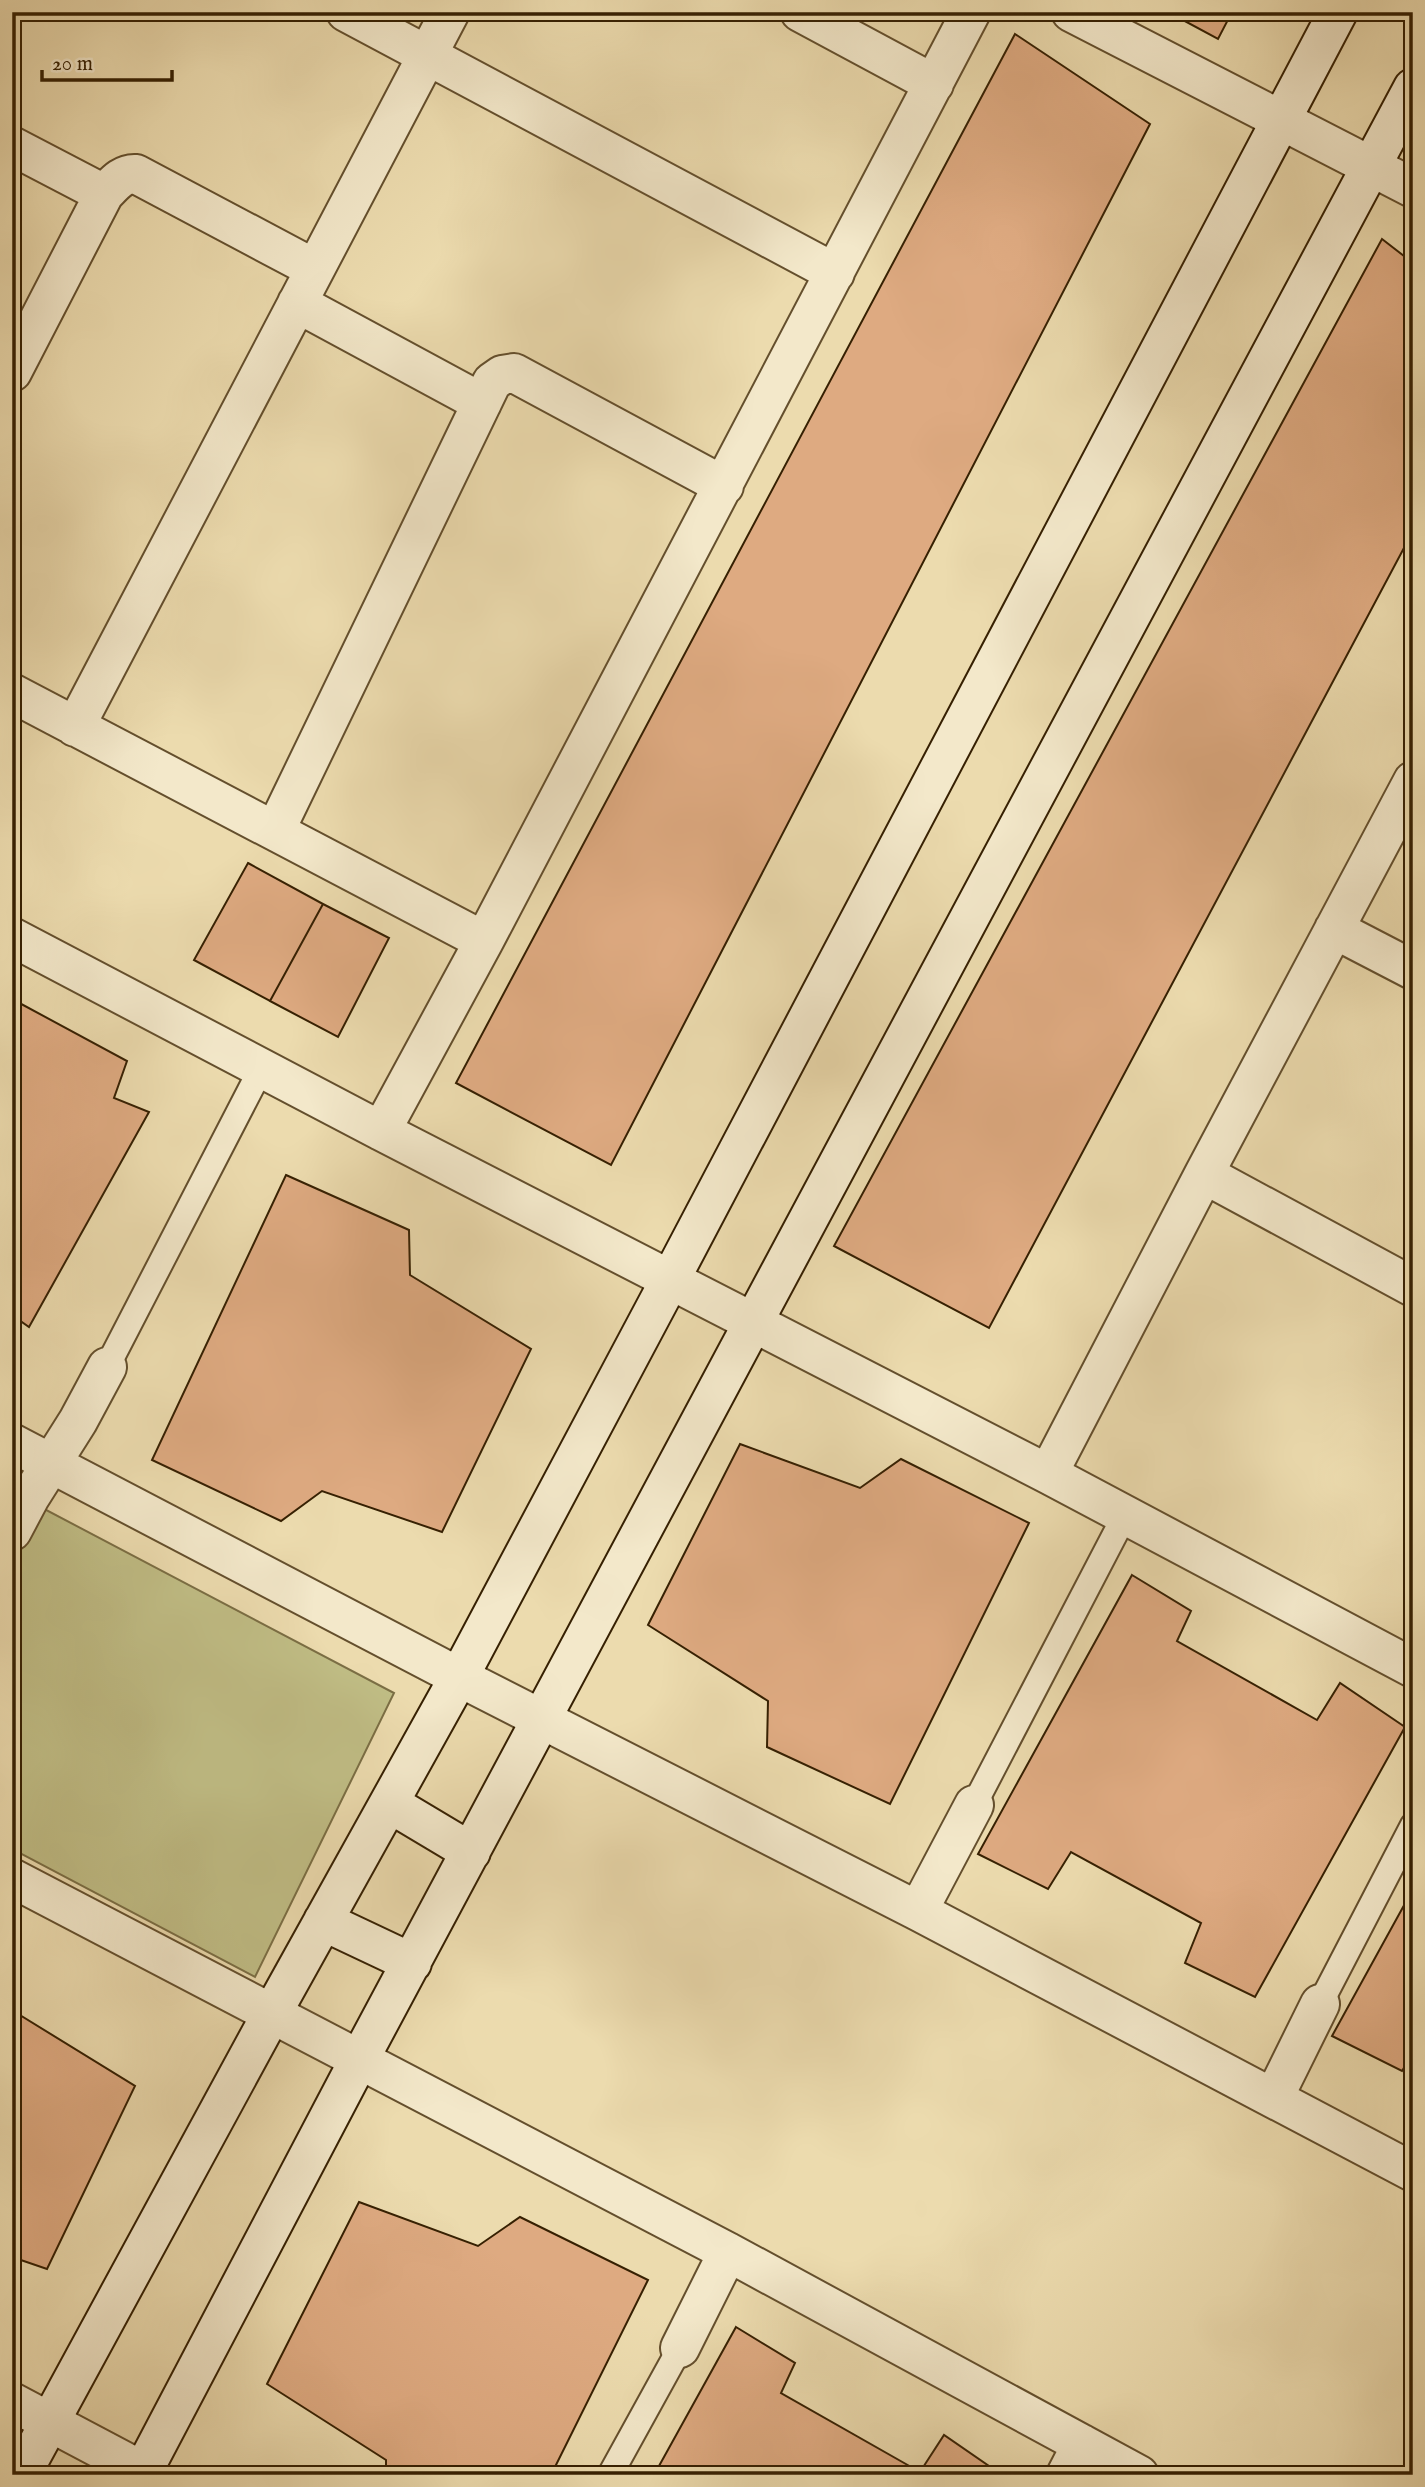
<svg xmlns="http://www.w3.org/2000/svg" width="1425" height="2487" viewBox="0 0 1425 2487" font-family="'IM FELL English',serif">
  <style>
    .green { fill: #c0bd85; stroke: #7b6e44; stroke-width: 2 }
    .building { fill: #deaa81; stroke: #362002; stroke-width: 2 }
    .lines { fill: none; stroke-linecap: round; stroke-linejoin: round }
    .lane-casing { stroke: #644f2d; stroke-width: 28 }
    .street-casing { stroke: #644f2d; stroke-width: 42 }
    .secondary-casing { stroke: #362002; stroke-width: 42 }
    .lane { stroke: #f3e8ca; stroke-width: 24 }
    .street { stroke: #f3e8ca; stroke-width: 38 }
    .secondary { stroke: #f3e8ca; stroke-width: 38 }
  </style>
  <rect width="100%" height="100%" fill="#ecdbae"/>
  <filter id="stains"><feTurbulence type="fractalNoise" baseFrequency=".00286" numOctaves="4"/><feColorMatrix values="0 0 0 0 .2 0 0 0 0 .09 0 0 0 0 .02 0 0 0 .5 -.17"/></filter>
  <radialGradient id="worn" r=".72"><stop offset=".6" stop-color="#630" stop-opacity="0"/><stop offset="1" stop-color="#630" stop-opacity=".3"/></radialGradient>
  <path class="green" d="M12 1492 394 1693 255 1977 12 1849Z"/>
  <path class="building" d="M1168 12H1232L1218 39Z
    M1015 34 1150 124 611 1165 456 1083Z
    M1382 239 1413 263V531L989 1328 834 1246Z
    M248 863 323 904 270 1001 194 960Z
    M323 904 389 938 338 1037 270 1001Z
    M12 999 127 1061 114 1098 149 1112 29 1327 12 1315Z
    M286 1175 409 1230 410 1275 531 1349 442 1532 322 1491 281 1521 152 1460Z
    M740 1444 860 1488 901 1459 1029 1523 890 1804 767 1747 768 1701 648 1625Z
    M1132 1575 1191 1611 1177 1641 1317 1720 1340 1683 1405 1727 1255 1997 1185 1963 1201 1923 1071 1852 1048 1889 978 1854Z
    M1413 1889V2053L1402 2071 1332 2036Z
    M12 1965 14 1966 15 2012 135 2086 47 2269 12 2257Z
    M359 2202 478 2246 520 2217 648 2280 551 2475H386V2460L267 2384Z
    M736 2327 795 2363 781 2393 920 2472 944 2435 1002 2475H654Z"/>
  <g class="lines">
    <g class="lane-casing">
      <path id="lane" d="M107 1367 261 1069
        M974 1805 1124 1517
        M1320 2004 1413 1825
        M610 2475 680 2348"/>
    </g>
    <g class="street-casing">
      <path id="street" d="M346 12 835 273
        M800 12 934 84
        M1071 12 1413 188
        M12 146 104 194
        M297 303 482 403
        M12 372 104 194C114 184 122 173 136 174L315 269
        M12 693 484 941
        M75 727 450 12
        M275 831 492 382 502 375 514 373 724 486
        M1334 929 1413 970
        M12 937 381 1131 1048 1474 1413 1668
        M381 1131 484 941 971 12
        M1204 1174 1413 1287
        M12 1443 459 1677 918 1911 1413 2172
        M1048 1474 1204 1174 1413 781
        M12 1531 30 1497 78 1421 107 1367
        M12 1878 728 2252 1139 2475
        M918 1911 974 1805
        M1274 2097 1320 2004
        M680 2348 728 2252
        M12 2402 150 2475
        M1066 2475 1082 2444"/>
    </g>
    <g class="secondary-casing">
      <path id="secondary" d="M389 1803 471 1852
        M323 1921 412 1963
        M21 2475 271 2015 459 1677 670 1280 1338 12
        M141 2475 359 2060 1413 88"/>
    </g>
    <use href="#lane" class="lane"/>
    <use href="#street" class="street"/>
    <use href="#secondary" class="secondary"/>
  </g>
  <rect width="1425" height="2487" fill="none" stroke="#ecdbae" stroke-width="42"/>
  <rect x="14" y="14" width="1397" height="2459" fill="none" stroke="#362002" stroke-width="3.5"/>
  <rect x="21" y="21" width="1383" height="2445" fill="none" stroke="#362002" stroke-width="2"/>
  <path d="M42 70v10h130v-10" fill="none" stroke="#362002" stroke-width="3.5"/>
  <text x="52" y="70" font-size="21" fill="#362002" stroke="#f3e8ca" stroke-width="5" paint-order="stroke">20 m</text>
  <rect width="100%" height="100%" filter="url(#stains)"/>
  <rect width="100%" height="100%" fill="url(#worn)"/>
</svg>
